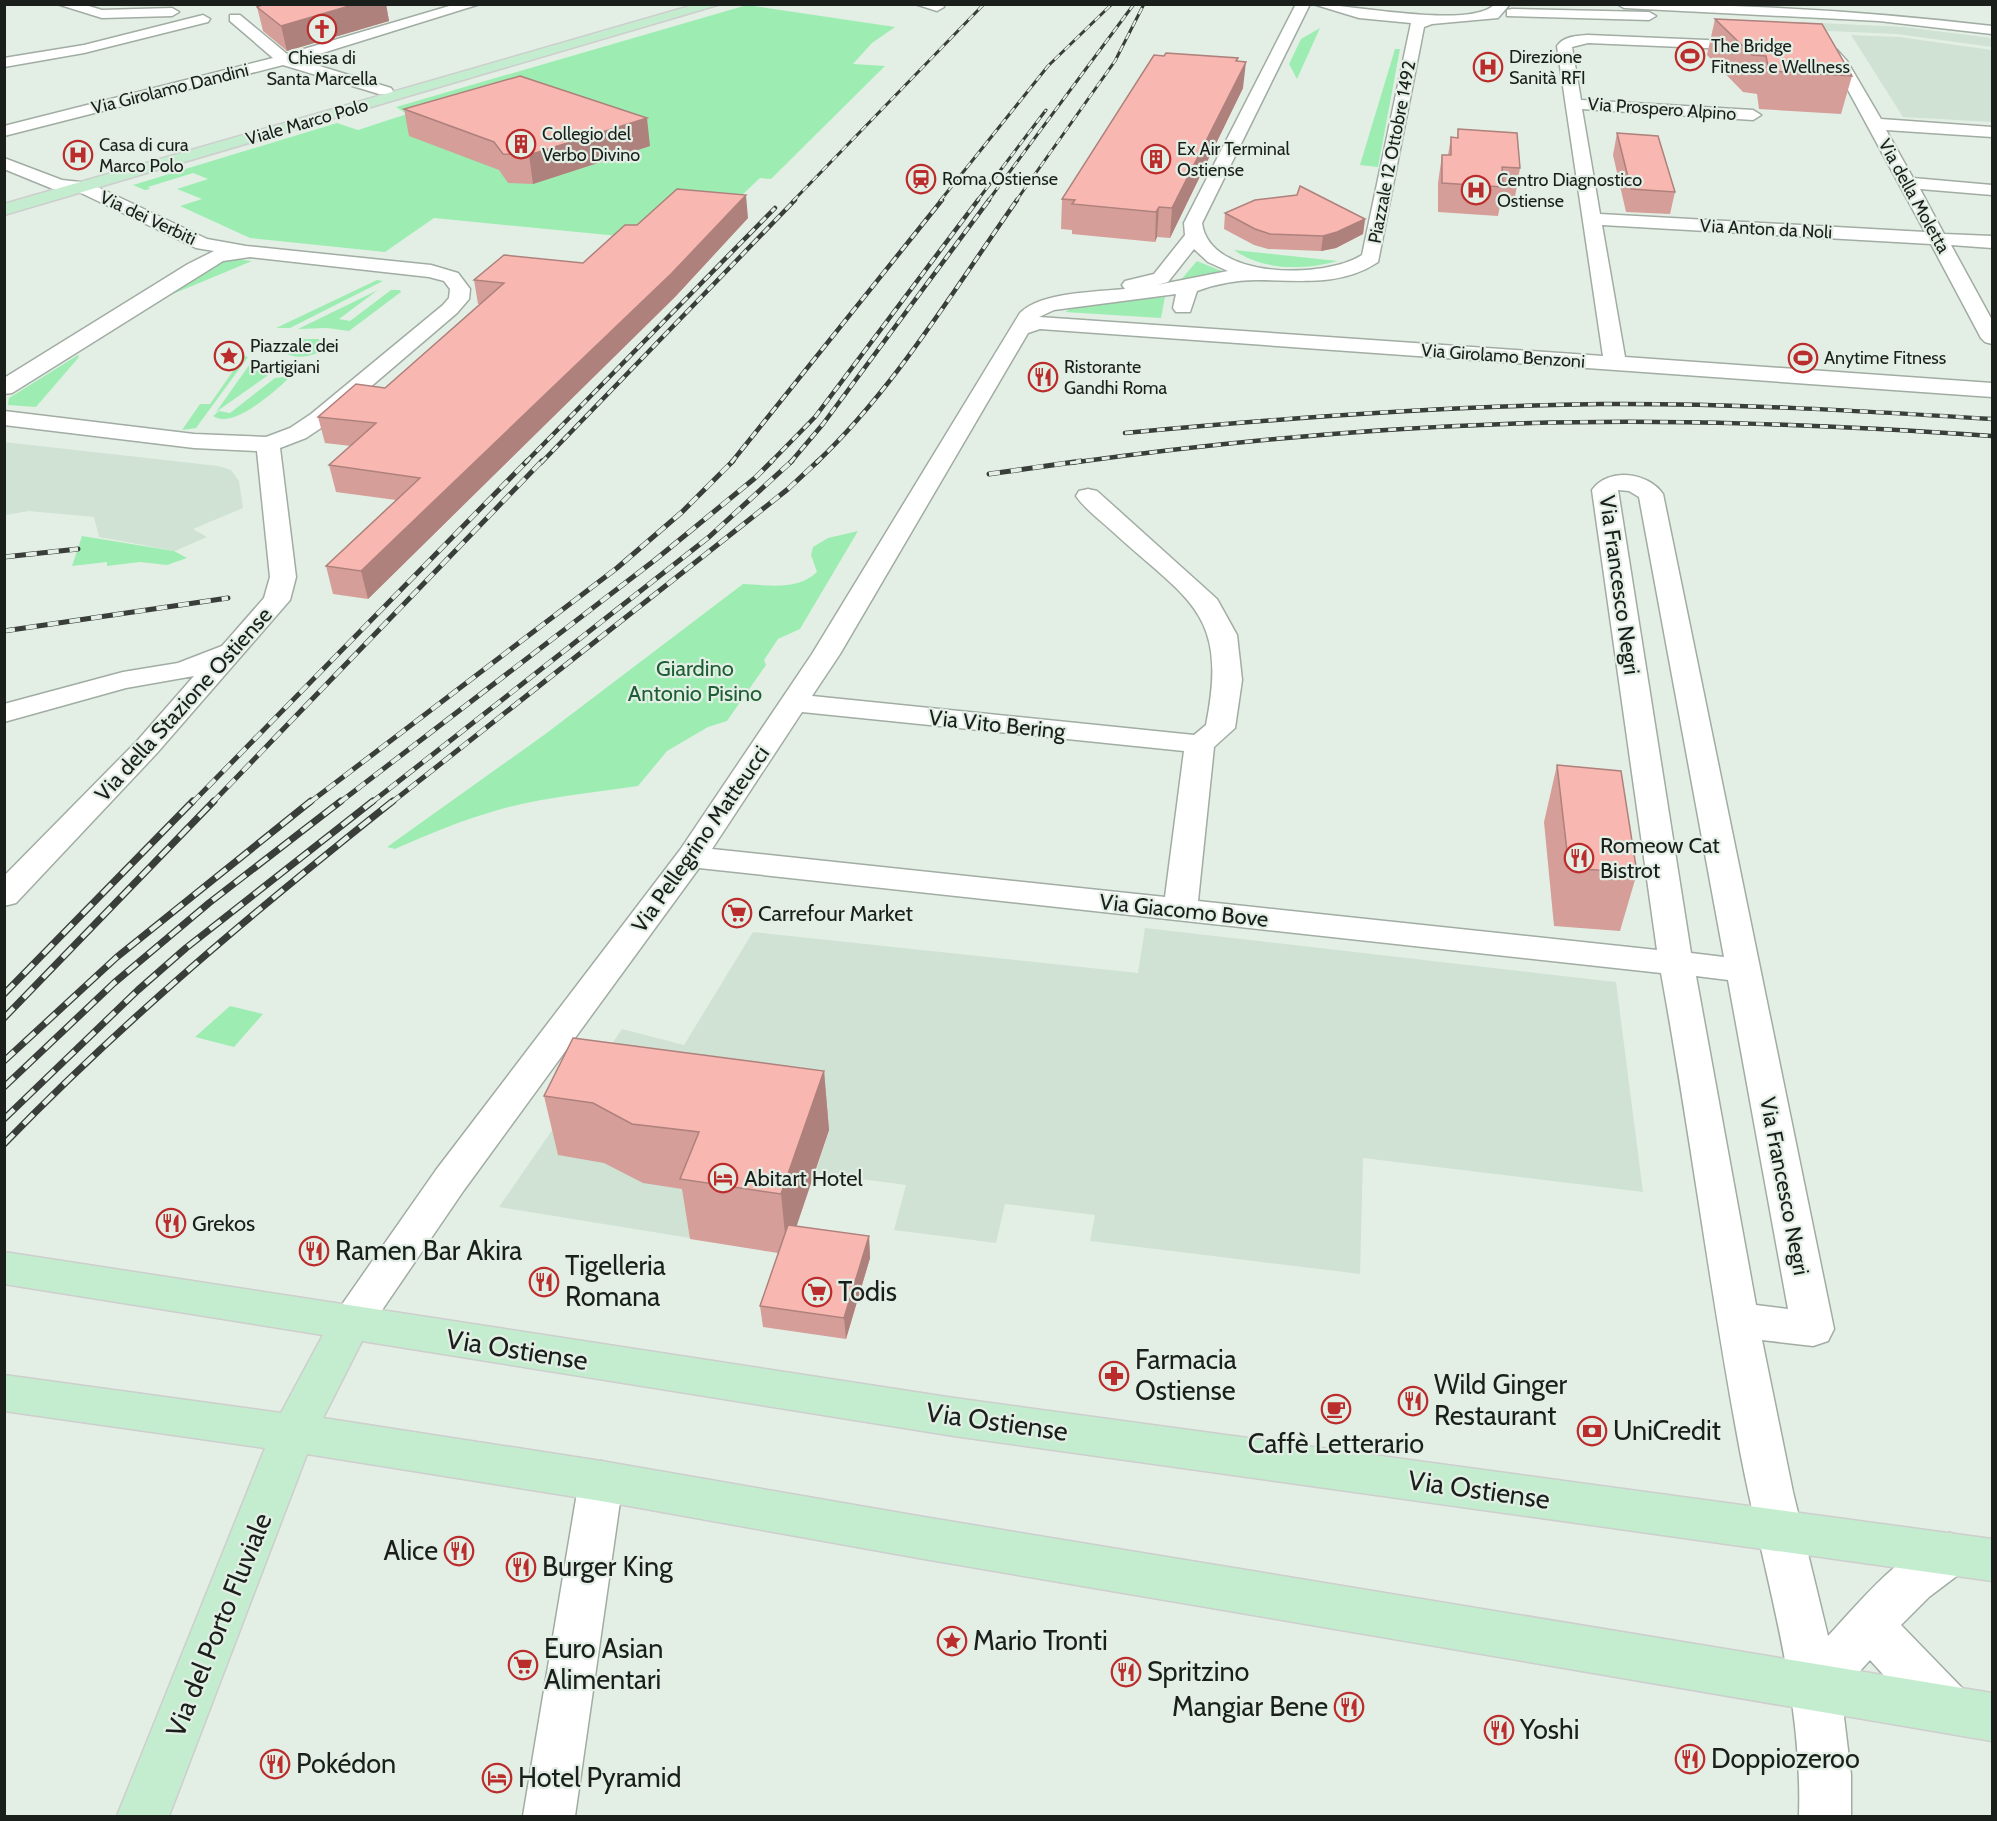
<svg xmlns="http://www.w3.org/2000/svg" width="1997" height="1821" viewBox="0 0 1997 1821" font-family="Cabin,sans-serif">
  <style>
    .built { fill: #d0e2d4 }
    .green { fill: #9dedb3 }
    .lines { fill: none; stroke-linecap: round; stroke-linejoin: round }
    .minor-casing { stroke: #a1aca3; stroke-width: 3 }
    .major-casing { stroke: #cdcecd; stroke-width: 3 }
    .minor { fill: #fff; fill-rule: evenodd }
    .major { fill: #c4edcf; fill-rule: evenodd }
    .rail-far3-casing { stroke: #393e3a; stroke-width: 3 }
    .rail-far2-casing { stroke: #393e3a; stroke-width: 4.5 }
    .rail-far1-casing { stroke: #393e3a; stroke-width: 5 }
    .rail-casing { stroke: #393e3a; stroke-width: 7 }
    .rail-far3 { stroke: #e3efe5; stroke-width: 2; stroke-dasharray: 7; stroke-linecap: butt }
    .rail-far2 { stroke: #e3efe5; stroke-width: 3; stroke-dasharray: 8; stroke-linecap: butt }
    .rail-far1 { stroke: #e3efe5; stroke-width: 4; stroke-dasharray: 11; stroke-linecap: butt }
    .rail { stroke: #e3efe5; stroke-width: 4.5; stroke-dasharray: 14; stroke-linecap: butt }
    .wall { fill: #d59e98 }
    .shaded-wall { fill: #ae817c }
    .building { fill: #f8b8b1; stroke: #ae817c; stroke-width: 1.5 }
    .labels { text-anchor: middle; stroke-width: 4.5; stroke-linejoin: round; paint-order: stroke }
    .far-poi-label { font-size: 18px; fill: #1b1f1c; stroke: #e3efe5; text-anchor: start }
    .far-street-label { font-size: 18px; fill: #1b1f1c; stroke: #e3efe5 }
    .street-label { font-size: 22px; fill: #1b1f1c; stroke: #e3efe5 }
    .park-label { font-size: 22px; fill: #1e5e35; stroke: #e3efe5 }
    .poi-label { font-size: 22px; fill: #1b1f1c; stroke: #e3efe5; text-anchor: start }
    .near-poi-label { font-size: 27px; fill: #1b1f1c; stroke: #e3efe5; text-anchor: start }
    .near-street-label { font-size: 27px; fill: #1b1f1c; stroke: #e3efe5 }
  </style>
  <rect width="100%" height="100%" fill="#e3efe5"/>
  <path class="built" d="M1799 22 1904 27 1992 38V47L1897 34 1805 30Z
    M1851 35 1899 37 1992 50V122L1903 117Z
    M4 442 218 466 231 470 239 481 243 508 193 529 207 537 175 551 99 537 94 517 29 511 6 515Z
    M1145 928 1616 982 1643 1192 1363 1158 1360 1274 1090 1241 1095 1215 1005 1204 996 1243 894 1230 906 1185 815 1173 825 1141 788 1254 499 1207 622 1029 684 1045 753 932 1138 973Z"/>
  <path class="green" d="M747 5 895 27 872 43 853 64 885 66 771 179 760 178 721 215 649 239 434 218 385 252 250 238 180 206 202 199 177 189 208 179 193 173 148 187 150 189 145 190 133 185 337 123 358 130 407 114 396 107Z
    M1320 28 1297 79 1289 64 1301 39Z
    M1395 49H1400L1378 167 1360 165Z
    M1234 250 1338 261C1305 270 1263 271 1234 250Z
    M234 259 252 261 168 296 220 261Z
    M1197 261 1224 272 1179 282Z
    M377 280 383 281 290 328H276Z
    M378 290 339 319 350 321 391 290H400L401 292 349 331 327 328 298 329Z
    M1165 297 1161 318 1065 312 1075 306Z
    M304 339H318L327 346C317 357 294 361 282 351L290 342Z
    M78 355 79 357 36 407 8 405 9 398Z
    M241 355 248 357 196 428 182 430 200 404H210L242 358H232Z
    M259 360 264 364 274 366V371L216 412 252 361Z
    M283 377 288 379C274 392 232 430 213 416L219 411 230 413 275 378Z
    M858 531 800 629 778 639 764 660 766 665 727 721 708 727 667 751 638 786C592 793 543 797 498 810 462 820 429 834 395 849L387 847 544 735 743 584C768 585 797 591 817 572L811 555 813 547 828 538Z
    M82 536 174 551 187 558 167 565 140 562 107 566V562L72 566Z
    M230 1006 263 1014 234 1047 195 1037Z"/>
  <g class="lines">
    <g class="minor-casing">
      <path id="minor" d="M57 4H82L102 10 172 8 179 12 172 16 102 18Z
        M456 4H480L300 60 391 88 393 91 391 94H379L283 65 4 136V126L273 58 230 21V15H240L287 54Z
        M915 4H942L944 7 937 11Z
        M1296 4H1310L1202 223C1209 280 1325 279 1362 255L1411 23 1359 18 1313 4C1350 4 1471 30 1495 4H1510L1498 18 1432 24 1424 27 1378 262C1340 287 1300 280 1256 280 1236 280 1216 284 1197 291L1190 312H1176L1173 308 1176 294 1054 310 1039 317 1603 356 1557 46C1564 36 1576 36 1588 35L1753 42 1760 46 1753 50 1588 43 1572 47 1581 100 1753 110 1761 115 1753 120 1582 109 1600 214 1925 232 1835 66 1827 56 1814 50 1821 46 1837 50 1847 61 1881 119 1992 127V137L1886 130 1913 178 1992 185V195L1920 189 1944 234 1992 236V248L1951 245 1992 320V344L1985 342 1981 338 1931 244 1602 225 1625 357 1992 383V397L1040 329 1028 333 840 654 812 696 1194 735 1206 725C1229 611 1188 601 1112 531 1100 520 1085 509 1076 496L1079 491 1088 489 1097 491 1217 599 1237 635 1242 680 1235 728 1214 747 1198 901 1657 950 1592 490C1608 467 1648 472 1663 494L1834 1329 1828 1341 1813 1346 1762 1340 1793 1492 1828 1636C1864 1597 1900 1552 1950 1533L1966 1539 1973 1554 1966 1569 1929 1597 1901 1625 1965 1691 1972 1708 1965 1725 1947 1732 1929 1725 1870 1660 1841 1692 1851 1775V1816H1799C1803 1691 1763 1573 1740 1451 1710 1292 1690 1131 1661 973L699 868 464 1190 365 1335 350 1340 335 1335 329 1323 436 1170 680 850 812 654 1020 313C1041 292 1095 292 1125 289L1122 285 1125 281 1154 274 1185 235 1184 223ZM1194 249 1208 262 1228 271 1157 285 1168 282ZM1618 490 1629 491 1639 497 1724 957 1691 953ZM802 712 1184 751 1165 897 712 849ZM1696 976 1728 980 1788 1309 1756 1305Z
        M1617 4C1743 4 1867 11 1992 26V34L1879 21 1624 8Z
        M1512 9 1649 12 1656 16 1649 20 1507 16V10Z
        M203 15 210 19 208 22 84 53 4 67V58L84 45Z
        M4 158 62 180 89 183 207 239 246 246 431 265 458 273 470 289 469 299 457 313 327 424 306 438 280 448 296 577 290 600 157 753 16 903 4 906V876L137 741 194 676 126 688 4 722V704L123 672 178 663 222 646 264 598 270 577 257 451 194 448 4 425V411L194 434 266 437 290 428 311 414 443 305 449 298 450 289 444 281 429 277 250 257 223 261 12 393 4 394V378L188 264 214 251 196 248 79 192 53 189 4 169Z
        M601 1461 617 1467 623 1481 575 1816H523L579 1481 585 1467Z"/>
    </g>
    <g class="major-casing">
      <path id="major" d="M697 4H721L4 215V204Z
        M4 1252 954 1398 1992 1539V1581L954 1436 362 1341 323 1418 601 1461 924 1517 1992 1693V1741L924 1559 601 1501 307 1454 169 1816H117L265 1448 4 1411V1375L281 1413 323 1335 4 1284Z"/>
    </g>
    <use href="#minor" class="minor"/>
    <use href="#major" class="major"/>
    <g class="rail-far3-casing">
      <path id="rail-far3" d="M793 201 984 4
        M940 201 1048 66 1112 4
        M977 201 1046 110
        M988 201 1134 4
        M1016 201 1115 61 1144 4"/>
    </g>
    <g class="rail-far2-casing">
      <path id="rail-far2" d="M1125 433C1283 418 1442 406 1601 404 1732 403 1862 411 1992 419
        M525 463 775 208
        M541 463 795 200
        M731 463 942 200
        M770 463 815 417 978 200
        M790 463 823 424 989 200
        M816 463C896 387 954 289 1017 200
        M1070 463C1214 443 1359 429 1505 424 1667 418 1830 425 1992 436"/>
    </g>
    <g class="rail-far1-casing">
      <path id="rail-far1" d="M989 474 1081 461
        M4 557 78 549
        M4 631 228 598
        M192 803 527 461
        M212 803 542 461
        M309 803 617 568 682 512 733 461
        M339 803 655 560 755 478 772 461
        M371 803 709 537 792 461
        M391 803 788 489 818 461"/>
    </g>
    <g class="rail-casing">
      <path id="rail" d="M4 994 193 801
        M4 1018 214 801
        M4 1061 117 957 311 801
        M4 1087 114 983 209 903 341 801
        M4 1119 138 990 186 948 373 801
        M4 1144C125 1019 257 909 393 801"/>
    </g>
    <use href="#rail-far3" class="rail-far3"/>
    <use href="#rail-far2" class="rail-far2"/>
    <use href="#rail-far1" class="rail-far1"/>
    <use href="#rail" class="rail"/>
  </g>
  <path class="wall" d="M264 4H386L389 21 287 51 263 31 257 7Z
    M1715 19 1852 76 1841 114 1759 109 1757 94 1743 92 1707 55Z
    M1238 61 1243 88 1170 238 1157 237 1155 242 1072 234V230L1061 229 1062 199Z
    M404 109 650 146 533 184 508 183 499 170 409 136Z
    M1458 129 1520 168 1515 197 1502 196 1498 216 1438 212V183L1442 155H1448L1451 137 1457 138Z
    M1617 133 1675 192 1670 214 1626 212 1613 155Z
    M1225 213 1365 219 1363 234 1336 248 1321 251 1268 249 1254 245 1224 229Z
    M748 218 675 297 368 599 333 594 326 566 396 500 336 492 329 465 351 446 325 443 318 417 385 388 480 304H478L474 280 583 263 637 225Z
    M1557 765 1637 873 1620 931 1554 926 1544 822Z
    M824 1071 829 1130 796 1227 869 1236 870 1258 846 1339 763 1327 760 1306 778 1253 690 1239 682 1189 643 1183 604 1163 558 1155 544 1096Z"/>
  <path class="shaded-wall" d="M356 4H386L389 21 287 51 281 26Z
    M1238 58 1236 80 1246 62 1243 88 1170 238 1172 208Z
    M647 118 650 146 533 184 529 155Z
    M746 195 748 218 675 297 368 599 361 571Z
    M1159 207 1157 237 1155 242 1156 212Z
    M1365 219 1363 234 1336 248 1321 251 1323 236Z
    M824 1071 829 1130 787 1254 781 1194Z
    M869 1236 870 1258 846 1339 844 1318Z"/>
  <path class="building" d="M264 4H356L281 26 257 7Z
    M1715 19 1822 24 1852 76 1769 71 1766 56 1752 55Z
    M1166 53 1238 58 1236 61 1246 62 1172 208 1159 207 1156 212 1072 204 1075 200 1062 199 1154 55 1164 56Z
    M520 76 647 118 529 155 503 154 494 142 404 109Z
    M1458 129 1517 133 1520 168 1502 167 1503 187 1442 183V155H1451V137L1458 138Z
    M1617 133 1658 136 1675 192 1631 189Z
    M1300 186 1365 219 1337 232 1323 236 1270 234 1255 229 1225 213 1255 200 1297 195Z
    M677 189 746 195 672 273 361 571 326 566 420 478 329 465 376 423 318 417 356 384 385 388 504 283 474 280 504 255 583 263 625 225H637Z
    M1557 765 1621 771 1637 873 1569 868Z
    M573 1038 824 1071 781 1194 680 1179 699 1132 632 1124 593 1103 544 1096Z
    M788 1225 869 1236 844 1318 760 1306Z"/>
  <defs>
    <g id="church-ring" transform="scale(1.5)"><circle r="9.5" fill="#e3efe5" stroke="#bb2c2c" stroke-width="1.5"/><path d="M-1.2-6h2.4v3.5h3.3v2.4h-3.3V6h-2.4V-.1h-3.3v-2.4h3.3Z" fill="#bb2c2c"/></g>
    <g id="stadium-ring" transform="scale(1.5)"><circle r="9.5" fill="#e3efe5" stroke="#bb2c2c" stroke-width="1.5"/><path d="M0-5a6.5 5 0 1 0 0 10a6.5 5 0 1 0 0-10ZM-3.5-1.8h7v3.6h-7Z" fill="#bb2c2c"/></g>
    <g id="hospital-ring" transform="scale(1.5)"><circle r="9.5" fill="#e3efe5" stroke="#bb2c2c" stroke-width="1.5"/><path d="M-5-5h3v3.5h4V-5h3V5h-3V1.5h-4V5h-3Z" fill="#bb2c2c"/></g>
    <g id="building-ring" transform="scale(1.5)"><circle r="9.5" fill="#e3efe5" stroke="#bb2c2c" stroke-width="1.5"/><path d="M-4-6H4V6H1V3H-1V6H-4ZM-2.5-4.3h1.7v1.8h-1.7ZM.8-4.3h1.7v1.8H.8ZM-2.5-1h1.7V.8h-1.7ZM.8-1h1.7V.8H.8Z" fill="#bb2c2c"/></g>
    <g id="station-ring" transform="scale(1.5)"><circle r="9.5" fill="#e3efe5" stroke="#bb2c2c" stroke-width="1.5"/><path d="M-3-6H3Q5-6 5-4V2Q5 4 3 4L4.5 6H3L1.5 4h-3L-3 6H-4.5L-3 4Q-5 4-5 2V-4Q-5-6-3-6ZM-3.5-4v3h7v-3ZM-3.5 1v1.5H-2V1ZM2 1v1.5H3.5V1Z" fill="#bb2c2c"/></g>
    <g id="sight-ring" transform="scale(1.5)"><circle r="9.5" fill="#e3efe5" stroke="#bb2c2c" stroke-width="1.5"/><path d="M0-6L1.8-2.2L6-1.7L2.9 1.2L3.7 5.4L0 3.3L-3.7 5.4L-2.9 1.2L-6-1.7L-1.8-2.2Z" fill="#bb2c2c"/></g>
    <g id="restaurant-ring" transform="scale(1.5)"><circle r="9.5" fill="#e3efe5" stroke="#bb2c2c" stroke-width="1.5"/><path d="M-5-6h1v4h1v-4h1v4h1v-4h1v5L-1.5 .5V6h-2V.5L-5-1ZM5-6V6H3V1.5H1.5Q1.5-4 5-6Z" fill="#bb2c2c"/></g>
    <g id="supermarket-ring" transform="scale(1.5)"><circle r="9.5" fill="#e3efe5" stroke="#bb2c2c" stroke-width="1.5"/><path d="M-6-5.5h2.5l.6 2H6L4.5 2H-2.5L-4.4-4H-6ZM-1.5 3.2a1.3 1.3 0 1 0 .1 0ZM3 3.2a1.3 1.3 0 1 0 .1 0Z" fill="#bb2c2c"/></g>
    <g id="hotel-ring" transform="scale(1.5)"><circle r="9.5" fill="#e3efe5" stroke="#bb2c2c" stroke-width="1.5"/><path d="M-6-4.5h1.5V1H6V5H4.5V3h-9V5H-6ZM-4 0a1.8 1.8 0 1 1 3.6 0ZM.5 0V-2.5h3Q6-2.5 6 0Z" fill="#bb2c2c"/></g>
    <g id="pharmacy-ring" transform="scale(1.5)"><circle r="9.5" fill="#e3efe5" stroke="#bb2c2c" stroke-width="1.5"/><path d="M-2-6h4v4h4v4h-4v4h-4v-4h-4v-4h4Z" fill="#bb2c2c"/></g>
    <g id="cafe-ring" transform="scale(1.5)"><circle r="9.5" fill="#e3efe5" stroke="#bb2c2c" stroke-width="1.5"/><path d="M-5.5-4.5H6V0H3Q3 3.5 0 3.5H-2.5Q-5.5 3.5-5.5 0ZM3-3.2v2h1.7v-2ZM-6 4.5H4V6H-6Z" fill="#bb2c2c"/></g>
    <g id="bank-ring" transform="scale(1.5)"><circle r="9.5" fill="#e3efe5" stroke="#bb2c2c" stroke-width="1.5"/><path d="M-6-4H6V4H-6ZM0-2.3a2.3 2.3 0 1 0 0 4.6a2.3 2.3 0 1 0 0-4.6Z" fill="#bb2c2c"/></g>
  </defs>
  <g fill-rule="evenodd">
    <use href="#church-ring" x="322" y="29"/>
    <use href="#stadium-ring" x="1690" y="56"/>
    <use href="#hospital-ring" x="1488" y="67"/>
    <use href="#building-ring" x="521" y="144"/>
    <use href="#hospital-ring" x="78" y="155"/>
    <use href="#building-ring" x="1156" y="159"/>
    <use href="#station-ring" x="921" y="179"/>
    <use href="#hospital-ring" x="1476" y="190"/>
    <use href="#sight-ring" x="229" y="356"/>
    <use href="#stadium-ring" x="1803" y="358"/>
    <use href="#restaurant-ring" x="1043" y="377"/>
    <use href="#restaurant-ring" x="1579" y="858"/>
    <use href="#supermarket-ring" x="737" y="913"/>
    <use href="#hotel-ring" x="723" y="1178"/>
    <use href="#restaurant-ring" x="171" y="1223"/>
    <use href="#restaurant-ring" x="314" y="1251"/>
    <use href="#restaurant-ring" x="544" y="1282"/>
    <use href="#supermarket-ring" x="817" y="1292"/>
    <use href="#pharmacy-ring" x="1114" y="1376"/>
    <use href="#restaurant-ring" x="1413" y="1401"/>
    <use href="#cafe-ring" x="1336" y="1409"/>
    <use href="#bank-ring" x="1592" y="1431"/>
    <use href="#restaurant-ring" x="459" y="1551"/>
    <use href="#restaurant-ring" x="521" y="1567"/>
    <use href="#sight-ring" x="952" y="1641"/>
    <use href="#supermarket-ring" x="523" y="1665"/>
    <use href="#restaurant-ring" x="1126" y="1672"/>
    <use href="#restaurant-ring" x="1349" y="1707"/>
    <use href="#restaurant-ring" x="1499" y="1730"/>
    <use href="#restaurant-ring" x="1690" y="1759"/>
    <use href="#restaurant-ring" x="275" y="1764"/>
    <use href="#hotel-ring" x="497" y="1778"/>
  </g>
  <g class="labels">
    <g class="far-poi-label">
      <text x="1711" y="52">The Bridge<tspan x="1711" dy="21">Fitness e Wellness</tspan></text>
      <text x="1509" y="63">Direzione<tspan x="1509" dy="21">Sanità RFI</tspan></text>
      <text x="322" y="64" text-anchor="middle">Chiesa di<tspan x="322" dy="21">Santa Marcella</tspan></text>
      <text x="542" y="140">Collegio del<tspan x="542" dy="21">Verbo Divino</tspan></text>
      <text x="99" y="151">Casa di cura<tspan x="99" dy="21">Marco Polo</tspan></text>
      <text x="1177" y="155">Ex Air Terminal<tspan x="1177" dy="21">Ostiense</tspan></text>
      <text x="942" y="185">Roma Ostiense</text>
      <text x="1497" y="186">Centro Diagnostico<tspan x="1497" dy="21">Ostiense</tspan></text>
      <text x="250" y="352">Piazzale dei<tspan x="250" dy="21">Partigiani</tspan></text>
      <text x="1824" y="364">Anytime Fitness</text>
      <text x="1064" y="373">Ristorante<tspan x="1064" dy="21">Gandhi Roma</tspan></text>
    </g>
    <g class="far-street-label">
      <text transform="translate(170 89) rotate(-14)" y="6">Via Girolamo Dandini</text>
      <text transform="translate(1662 109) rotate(4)" y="6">Via Prospero Alpino</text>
      <text transform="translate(307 122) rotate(-16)" y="6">Viale Marco Polo</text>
      <text transform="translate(1392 152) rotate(-79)" y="6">Piazzale 12 Ottobre 1492</text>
      <text transform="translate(1914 196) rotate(61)" y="6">Via della Moletta</text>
      <text transform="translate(148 218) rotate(25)" y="6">Via dei Verbiti</text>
      <text transform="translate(1766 229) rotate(3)" y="6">Via Anton da Noli</text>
      <text transform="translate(1503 356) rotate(4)" y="6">Via Girolamo Benzoni</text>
    </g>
    <g class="street-label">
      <text transform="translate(1620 585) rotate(82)" y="8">Via Francesco Negri</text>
      <text transform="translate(183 704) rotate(-48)" y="8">Via della Stazione Ostiense</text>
      <text transform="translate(997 724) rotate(6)" y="8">Via Vito Bering</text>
      <text transform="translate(700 839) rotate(-55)" y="8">Via Pellegrino Matteucci</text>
      <text transform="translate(1184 910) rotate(6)" y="8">Via Giacomo Bove</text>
      <text transform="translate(1785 1186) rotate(79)" y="8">Via Francesco Negri</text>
    </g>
    <g class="park-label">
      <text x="695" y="676">Giardino<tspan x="695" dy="25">Antonio Pisino</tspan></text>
    </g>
    <g class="poi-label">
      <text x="1600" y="853">Romeow Cat<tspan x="1600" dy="25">Bistrot</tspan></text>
      <text x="758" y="921">Carrefour Market</text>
      <text x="744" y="1186">Abitart Hotel</text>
      <text x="192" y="1231">Grekos</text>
    </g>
    <g class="near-poi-label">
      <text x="335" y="1260">Ramen Bar Akira</text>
      <text x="565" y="1275">Tigelleria<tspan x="565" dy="31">Romana</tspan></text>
      <text x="838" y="1301">Todis</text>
      <text x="1135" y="1369">Farmacia<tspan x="1135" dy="31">Ostiense</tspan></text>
      <text x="1434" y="1394">Wild Ginger<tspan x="1434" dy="31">Restaurant</tspan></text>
      <text x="1613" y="1440">UniCredit</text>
      <text x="1336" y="1453" text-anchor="middle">Caffè Letterario</text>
      <text x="438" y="1560" text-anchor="end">Alice</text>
      <text x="542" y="1576">Burger King</text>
      <text x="973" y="1650">Mario Tronti</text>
      <text x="544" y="1658">Euro Asian<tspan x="544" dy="31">Alimentari</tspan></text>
      <text x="1147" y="1681">Spritzino</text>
      <text x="1328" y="1716" text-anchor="end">Mangiar Bene</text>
      <text x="1520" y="1739">Yoshi</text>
      <text x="1711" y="1768">Doppiozeroo</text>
      <text x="296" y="1773">Pokédon</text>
      <text x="518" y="1787">Hotel Pyramid</text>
    </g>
    <g class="near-street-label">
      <text transform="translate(517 1350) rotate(9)" y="9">Via Ostiense</text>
      <text transform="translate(997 1422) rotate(8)" y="9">Via Ostiense</text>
      <text transform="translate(1479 1490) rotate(8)" y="9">Via Ostiense</text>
      <text transform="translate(219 1625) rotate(-68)" y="9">Via del Porto Fluviale</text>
    </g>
  </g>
  <rect width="1997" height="1821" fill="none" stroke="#1b1f1c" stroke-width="12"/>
</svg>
